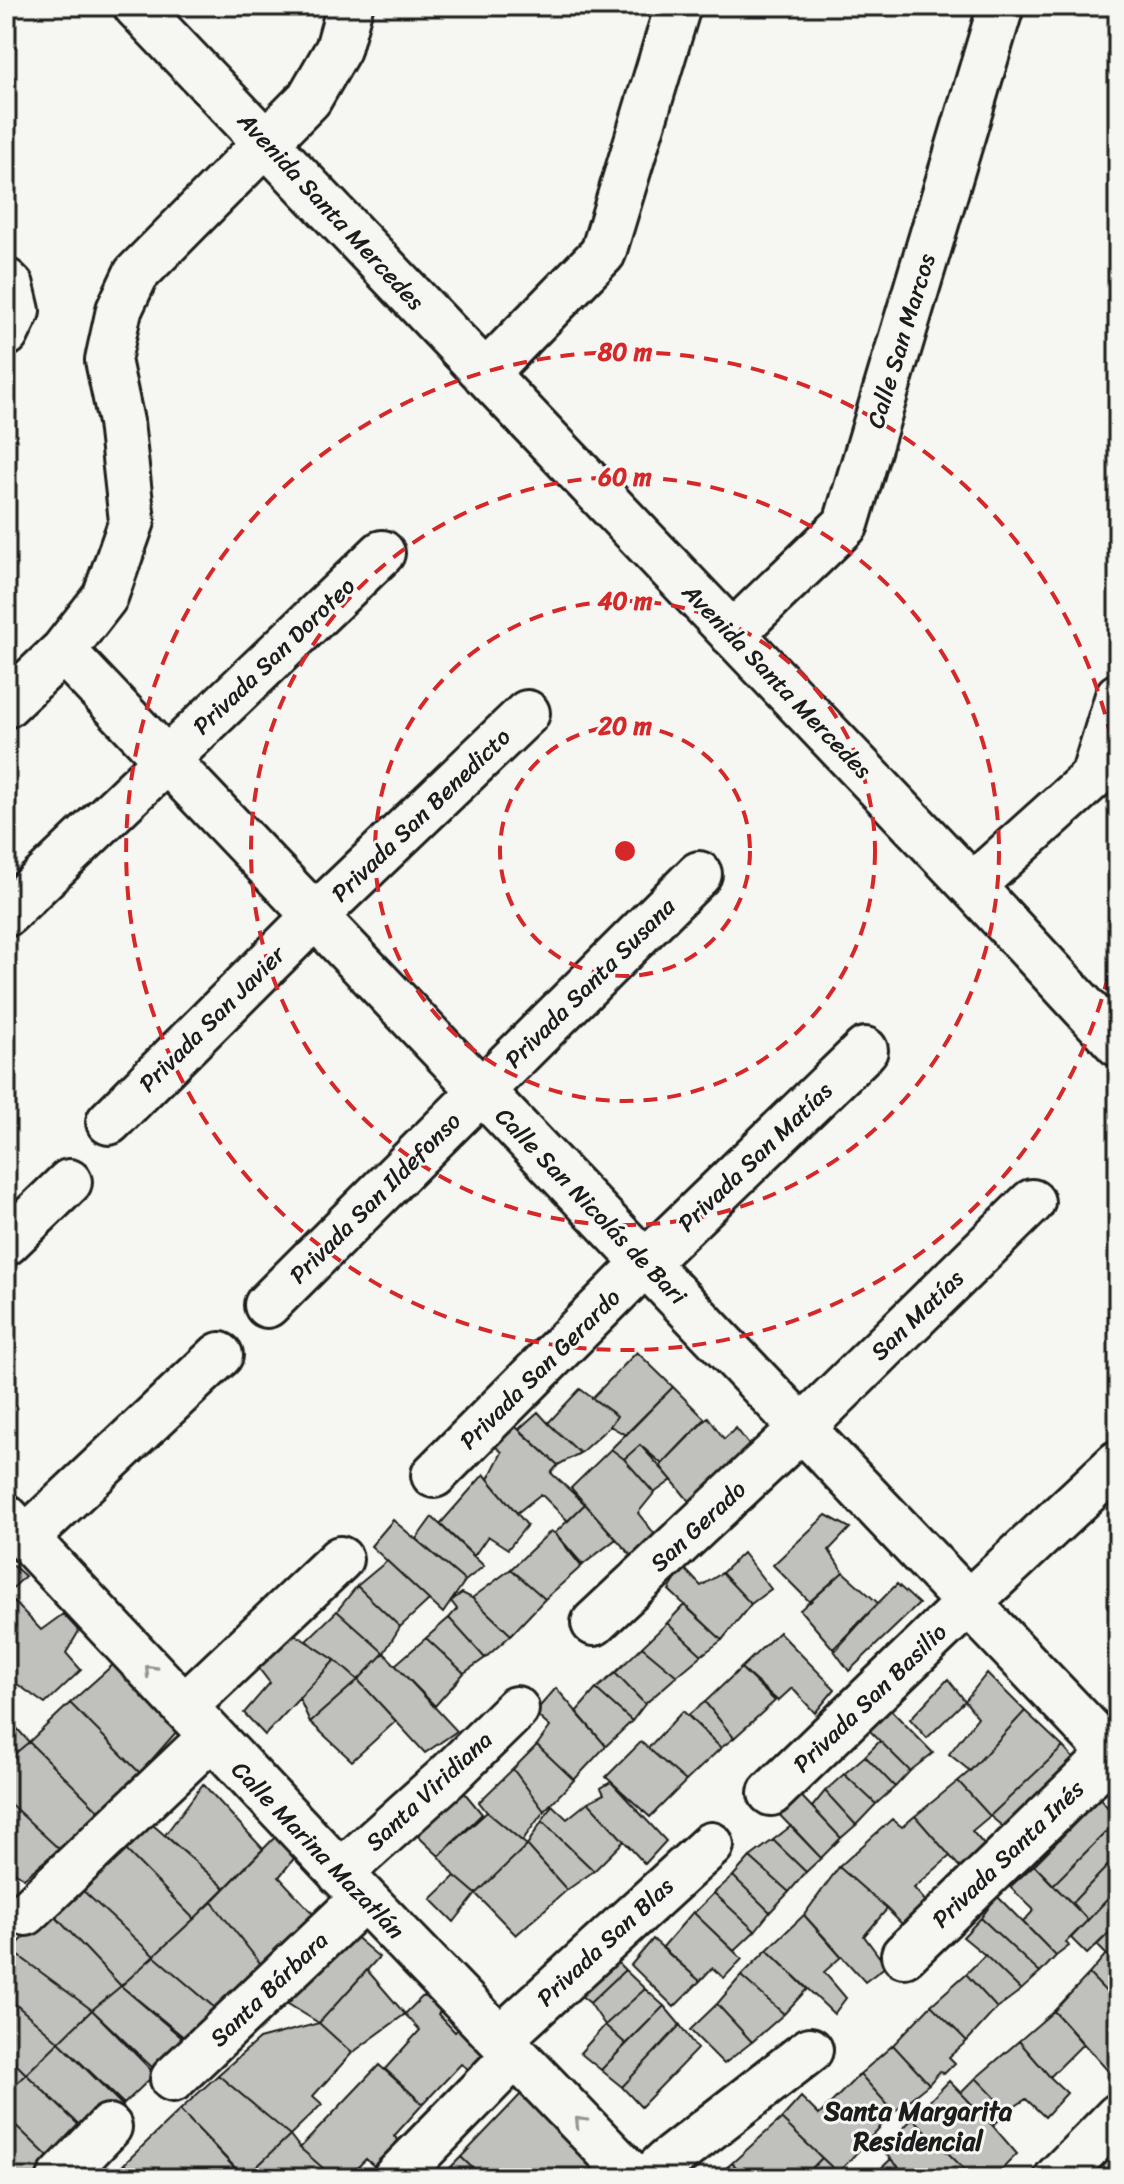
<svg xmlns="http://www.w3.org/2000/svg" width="1124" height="2184" viewBox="0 0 1124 2184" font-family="Sriracha,sans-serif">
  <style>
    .building { fill: #c0c0bd; stroke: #1c1c1c; stroke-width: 2 }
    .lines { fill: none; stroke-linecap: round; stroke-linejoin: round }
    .minor-casing { stroke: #1c1c1c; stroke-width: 50 }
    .minor { stroke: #f6f6f2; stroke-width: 44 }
    .oneway { stroke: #949492 }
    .ring { fill: none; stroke: #d62828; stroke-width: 4; stroke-dasharray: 14 10 }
    .labels { text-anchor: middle; stroke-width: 6; stroke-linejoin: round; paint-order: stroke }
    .street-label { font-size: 24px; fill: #1c1c1c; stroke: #f6f6f2 }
    .neighbourhood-label { font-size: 26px; font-weight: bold; fill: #1c1c1c; stroke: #f6f6f2 }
    .centre { fill: #d62828; stroke: #f6f6f2; stroke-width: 4 }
    .ring-label { font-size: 24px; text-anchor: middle; font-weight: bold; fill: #d62828; stroke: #f6f6f2; stroke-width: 6; stroke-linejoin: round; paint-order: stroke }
  </style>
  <rect width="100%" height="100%" fill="#f6f6f2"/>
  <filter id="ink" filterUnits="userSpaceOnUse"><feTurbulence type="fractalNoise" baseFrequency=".0125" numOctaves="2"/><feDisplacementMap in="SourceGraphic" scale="16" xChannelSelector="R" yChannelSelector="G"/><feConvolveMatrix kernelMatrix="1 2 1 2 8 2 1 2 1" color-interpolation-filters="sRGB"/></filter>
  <g filter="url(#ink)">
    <path class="building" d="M637 1352 673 1387 626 1435 610 1426 617 1416 592 1398Z
      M673 1387 705 1419 662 1464 640 1445 624 1459 611 1449Z
      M580 1389 617 1416 610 1426 580 1453 548 1423Z
      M538 1412 548 1423 580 1453 558 1465 519 1429Z
      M708 1417 724 1439 736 1428 752 1449 693 1506 661 1467 662 1464Z
      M507 1419 558 1465 551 1473 585 1504 568 1521 541 1494 517 1513 488 1479 502 1452 487 1440Z
      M640 1445 672 1480 654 1493 624 1459Z
      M611 1449 624 1459 654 1493 638 1513 661 1542 635 1560 571 1488Z
      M484 1474 527 1525 508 1549 488 1536 474 1556 440 1524Z
      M585 1504 616 1539 581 1566 555 1533Z
      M826 1515 850 1528 829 1550 843 1572 810 1602 773 1565Z
      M432 1517 484 1566 465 1581 416 1539Z
      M393 1520 465 1581 443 1613 371 1546Z
      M551 1531 557 1535 583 1565 545 1599 511 1569Z
      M743 1553 771 1589 751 1604 722 1573Z
      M6 1559 25 1576 6 1595Z
      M387 1561 429 1600 400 1627 357 1586Z
      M683 1567 701 1586 722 1573 751 1604 722 1640 669 1590Z
      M511 1569 545 1599 511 1635 472 1598Z
      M843 1572 878 1603 835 1651 800 1610Z
      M897 1584 919 1604 849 1671 833 1649Z
      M357 1586 400 1627 384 1653 337 1611Z
      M462 1593 472 1598 511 1635 485 1658 449 1618 457 1609 451 1601Z
      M7 1594 41 1630 63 1614 79 1631 66 1653 81 1670 45 1704 6 1676Z
      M684 1605 722 1640 702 1655 667 1623Z
      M337 1611 384 1653 358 1680 335 1660 306 1641Z
      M449 1618 485 1658 464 1673 426 1638Z
      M667 1623 702 1655 677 1676 642 1647Z
      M288 1630 335 1660 265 1735 244 1713 270 1683 254 1662Z
      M779 1632 835 1689 815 1713 792 1688 778 1701 741 1668Z
      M426 1638 464 1673 435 1706 395 1665Z
      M642 1647 677 1676 645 1704 615 1673Z
      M384 1653 457 1731 425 1753 358 1680Z
      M335 1660 358 1680 310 1722 299 1698Z
      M115 1663 178 1730 140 1773 70 1703Z
      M741 1668 775 1701 734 1738 705 1702Z
      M615 1673 645 1704 632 1721 596 1689Z
      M987 1673 1025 1711 970 1771 949 1754 978 1717 965 1701Z
      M948 1679 965 1701 927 1738 910 1719Z
      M358 1680 396 1721 352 1761 310 1722Z
      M556 1688 606 1746 574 1780 537 1745 550 1727 534 1713Z
      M596 1689 632 1721 606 1746 576 1712Z
      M705 1702 734 1738 721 1748 688 1715Z
      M70 1703 140 1773 99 1811 29 1742Z
      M886 1705 933 1753 910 1771 865 1726Z
      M683 1711 721 1748 686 1781 648 1748Z
      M1025 1711 1063 1747 990 1816 958 1781 970 1771Z
      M6 1716 29 1742 6 1761Z
      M880 1741 910 1771 895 1787 865 1756Z
      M29 1742 99 1811 59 1849 6 1800V1761Z
      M641 1742 686 1781 650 1817 606 1777Z
      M537 1745 574 1780 544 1811 513 1769Z
      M1063 1747 1081 1767 1013 1835 990 1816Z
      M865 1756 895 1787 876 1804 844 1774Z
      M513 1769 544 1811 522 1841 487 1812 479 1802Z
      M844 1774 876 1804 856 1825 825 1791Z
      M454 1780 482 1814 439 1856 407 1826Z
      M958 1781 990 1816 972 1831 993 1855 971 1880 915 1816Z
      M611 1782 666 1841 645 1864 588 1802 604 1794 601 1788Z
      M789 1783 841 1838 821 1858 769 1804Z
      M203 1784 263 1849 225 1888 165 1835Z
      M825 1791 856 1825 841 1838 812 1807Z
      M1100 1798 1118 1820 1053 1885 1034 1865Z
      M6 1800 59 1849 24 1878 6 1867Z
      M588 1802 624 1841 594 1871 542 1821 552 1805 567 1819Z
      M487 1812 527 1845 476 1894 455 1876 439 1856Z
      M915 1816 950 1856 914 1888 934 1911 911 1933 887 1909 839 1867 892 1819 902 1827Z
      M1118 1820V1855L1072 1903 1053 1885Z
      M542 1821 594 1871 567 1890 527 1845Z
      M153 1825 225 1888 194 1919 125 1849Z
      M791 1826 821 1858 806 1872 773 1840Z
      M277 1835 296 1856 279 1877 316 1917 264 1968 212 1902Z
      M773 1840 806 1872 789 1892 750 1857Z
      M527 1845 567 1890 516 1935 476 1894Z
      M125 1849 194 1919 154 1956 79 1887Z
      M1118 1855V1888L1088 1920 1072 1903Z
      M750 1857 789 1892 770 1912 733 1876Z
      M1034 1865 1088 1920 1066 1942 1069 1946 1056 1956 1023 1922 1034 1910 1010 1887Z
      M839 1867 887 1909 864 1936 886 1966 865 1982 804 1915Z
      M455 1876 476 1894 454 1922 431 1899Z
      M733 1876 770 1912 755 1931 714 1893Z
      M79 1887 154 1956 121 1986 51 1912Z
      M1118 1888V1924L1087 1954 1071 1938Z
      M714 1893 755 1931 734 1951 694 1913Z
      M997 1896 1056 1956 1040 1973 981 1918Z
      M212 1902 264 1968 222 2014 154 1956Z
      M51 1912 121 1986 92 2010 11 1950Z
      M693 1912 742 1959 724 1978 712 1968 700 1981 662 1948Z
      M804 1915 841 1957 824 1972 846 1998 834 2014 767 1950Z
      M981 1918 1040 1973 1021 1990 985 1955 963 1937Z
      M1118 1924V1954L1112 1960 1097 1945Z
      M346 1929 379 1957 319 2023 285 2002Z
      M653 1939 700 1981 674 2007 631 1965Z
      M11 1950 92 2010 59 2042 6 1996V1954Z
      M767 1950 807 1989 784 2014 741 1976Z
      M606 1951 625 1970 590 2003 569 1986Z
      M1106 1954 1118 1967V2004L1089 1974Z
      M985 1955 1021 1990 997 2008 966 1974Z
      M154 1956 222 2014 191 2043 121 1986Z
      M367 1970 405 2014 352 2053 319 2023Z
      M625 1970 645 1989 605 2025 590 2003Z
      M966 1974 997 2008 967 2041 931 2005Z
      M1089 1974 1118 2004V2062L1109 2072 1054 2011Z
      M741 1976 784 2014 752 2042 717 2004Z
      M121 1986 188 2043 157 2072 92 2010Z
      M645 1989 664 2006 626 2044 605 2025Z
      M6 1996 59 2042 26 2074 6 2054Z
      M434 1996 445 2007 438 2014 455 2032 462 2026 491 2051 471 2071 461 2064 423 2104 385 2069 420 2030 405 2014 422 1997Z
      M717 2004 752 2042 724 2064 690 2030Z
      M931 2005 967 2041 949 2057 955 2063 944 2074 940 2071 929 2084 893 2045Z
      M664 2006 680 2025 622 2087 601 2070Z
      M92 2010 155 2074 124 2104 59 2042Z
      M1054 2011 1083 2044 1050 2077 1019 2041Z
      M319 2023 352 2053 313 2096 322 2104 290 2135 218 2075 259 2039Z
      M605 2025 626 2044 601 2070 580 2053Z
      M680 2025 697 2049 641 2107 622 2087Z
      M1019 2041 1050 2077 1067 2093 1045 2117 1026 2099 1008 2111 976 2078Z
      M59 2042 123 2106 91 2136 26 2074Z
      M893 2045 929 2084 894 2112 860 2074Z
      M6 2054 26 2074 6 2093Z
      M379 2065 423 2104 394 2136 407 2148 385 2176 366 2159 347 2178H315L323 2168 300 2148Z
      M26 2074 91 2137 59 2167 6 2116V2093Z
      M860 2074 894 2112 838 2173 781 2119 801 2097 819 2115Z
      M218 2075 290 2135 245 2178 180 2110Z
      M976 2078 1008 2111 993 2126 961 2093Z
      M949 2081 993 2126 1017 2154 993 2178H973L913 2118Z
      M523 2092 599 2166 587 2178H483L461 2157Z
      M180 2110 244 2178H138L124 2164Z
      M6 2116 59 2167 48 2178H6Z
      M913 2118 973 2178H909L882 2150Z
      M781 2119 822 2158 802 2178H747L732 2163Z
      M290 2135 300 2148 323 2168 315 2178H245Z
      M461 2157 483 2178H440Z
      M822 2158 838 2173 833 2178H802Z
      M891 2159 909 2178H871Z
      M732 2163 747 2178H714Z
      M124 2164 138 2178H113Z"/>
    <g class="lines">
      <g class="minor-casing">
        <path id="minor" d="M136 6 972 886 1118 1044
          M6 281 11 286 17 311 6 334
          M485 374 603 253 678 6
          M732 634 846 524 1001 6
          M63 651 1118 1760
          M6 705 63 651 105 597 132 521 121 422 108 360 119 310 136 274 309 99 338 49 350 6
          M972 886 1093 777 1118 696
          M6 914 382 553
          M109 1122 315 916 527 713
          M6 1243 69 1182
          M267 1305 699 874
          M434 1475 645 1263 865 1050
          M6 1517 364 1898 634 2178
          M26 1538 220 1355
          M594 1623 802 1428 1032 1202
          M184 1707 340 1559
          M771 1793 968 1603 1118 1463
          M340 1873 446 1778 516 1709
          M26 1913 211 1737
          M904 1955 1118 1748
          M500 2039 711 1845
          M173 2079 364 1898
          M60 2178 109 2127
          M395 2178 515 2055
          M649 2178 666 2162 810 2050
          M1057 2178 1118 2116"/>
      </g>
      <use href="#minor" class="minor"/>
    </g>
    <defs><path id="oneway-chevron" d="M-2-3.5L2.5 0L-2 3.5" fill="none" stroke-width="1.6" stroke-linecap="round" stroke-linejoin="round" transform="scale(2)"/></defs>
    <g class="oneway">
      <use href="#oneway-chevron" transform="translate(150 1670) rotate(-133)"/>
      <use href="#oneway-chevron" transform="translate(580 2122) rotate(-134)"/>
    </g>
  </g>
  <g class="ring">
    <circle cx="625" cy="851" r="125"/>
    <circle cx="625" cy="851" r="250"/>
    <circle cx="625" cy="851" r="374"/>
    <path d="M1118 929A499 499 0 1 1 1118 773"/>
  </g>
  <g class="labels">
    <g class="street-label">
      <text transform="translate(331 211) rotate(47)" y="8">Avenida Santa Mercedes</text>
      <text transform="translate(901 341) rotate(-73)" y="8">Calle San Marcos</text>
      <text transform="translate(274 656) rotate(-44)" y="8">Privada San Doroteo</text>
      <text transform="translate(777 681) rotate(46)" y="8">Avenida Santa Mercedes</text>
      <text transform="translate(421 815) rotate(-44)" y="8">Privada San Benedicto</text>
      <text transform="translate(590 983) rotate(-45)" y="8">Privada Santa Susana</text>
      <text transform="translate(212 1019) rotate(-45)" y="8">Privada San Javier</text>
      <text transform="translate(755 1157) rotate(-44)" y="8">Privada San Matías</text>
      <text transform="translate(375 1198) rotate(-45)" y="8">Privada San Ildefonso</text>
      <text transform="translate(591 1206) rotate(46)" y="8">Calle San Nicolás de Bari</text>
      <text transform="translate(917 1315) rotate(-44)" y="8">San Matías</text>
      <text transform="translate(540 1369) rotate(-45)" y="8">Privada San Gerardo</text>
      <text transform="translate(698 1526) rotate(-43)" y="8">San Gerado</text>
      <text transform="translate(870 1698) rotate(-44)" y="8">Privada San Basilio</text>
      <text transform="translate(429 1791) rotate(-43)" y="8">Santa Viridiana</text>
      <text transform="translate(318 1850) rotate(46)" y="8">Calle Marina Mazatlán</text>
      <text transform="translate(1008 1854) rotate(-44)" y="8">Privada Santa Inés</text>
      <text transform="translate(605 1942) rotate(-43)" y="8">Privada San Blas</text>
      <text transform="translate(269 1989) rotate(-44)" y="8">Santa Bárbara</text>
    </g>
    <g class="neighbourhood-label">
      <text x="918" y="2120">Santa Margarita<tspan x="918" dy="30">Residencial</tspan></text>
    </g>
  </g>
  <circle cx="625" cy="851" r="12" class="centre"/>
  <g class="ring-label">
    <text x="625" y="360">80 m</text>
    <text x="625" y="485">60 m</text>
    <text x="625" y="609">40 m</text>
    <text x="625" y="734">20 m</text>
  </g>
  <rect width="1124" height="2184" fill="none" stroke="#f6f6f2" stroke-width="32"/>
  <rect x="16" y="16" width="1092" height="2152" fill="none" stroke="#1c1c1c" stroke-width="3" filter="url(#ink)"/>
</svg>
